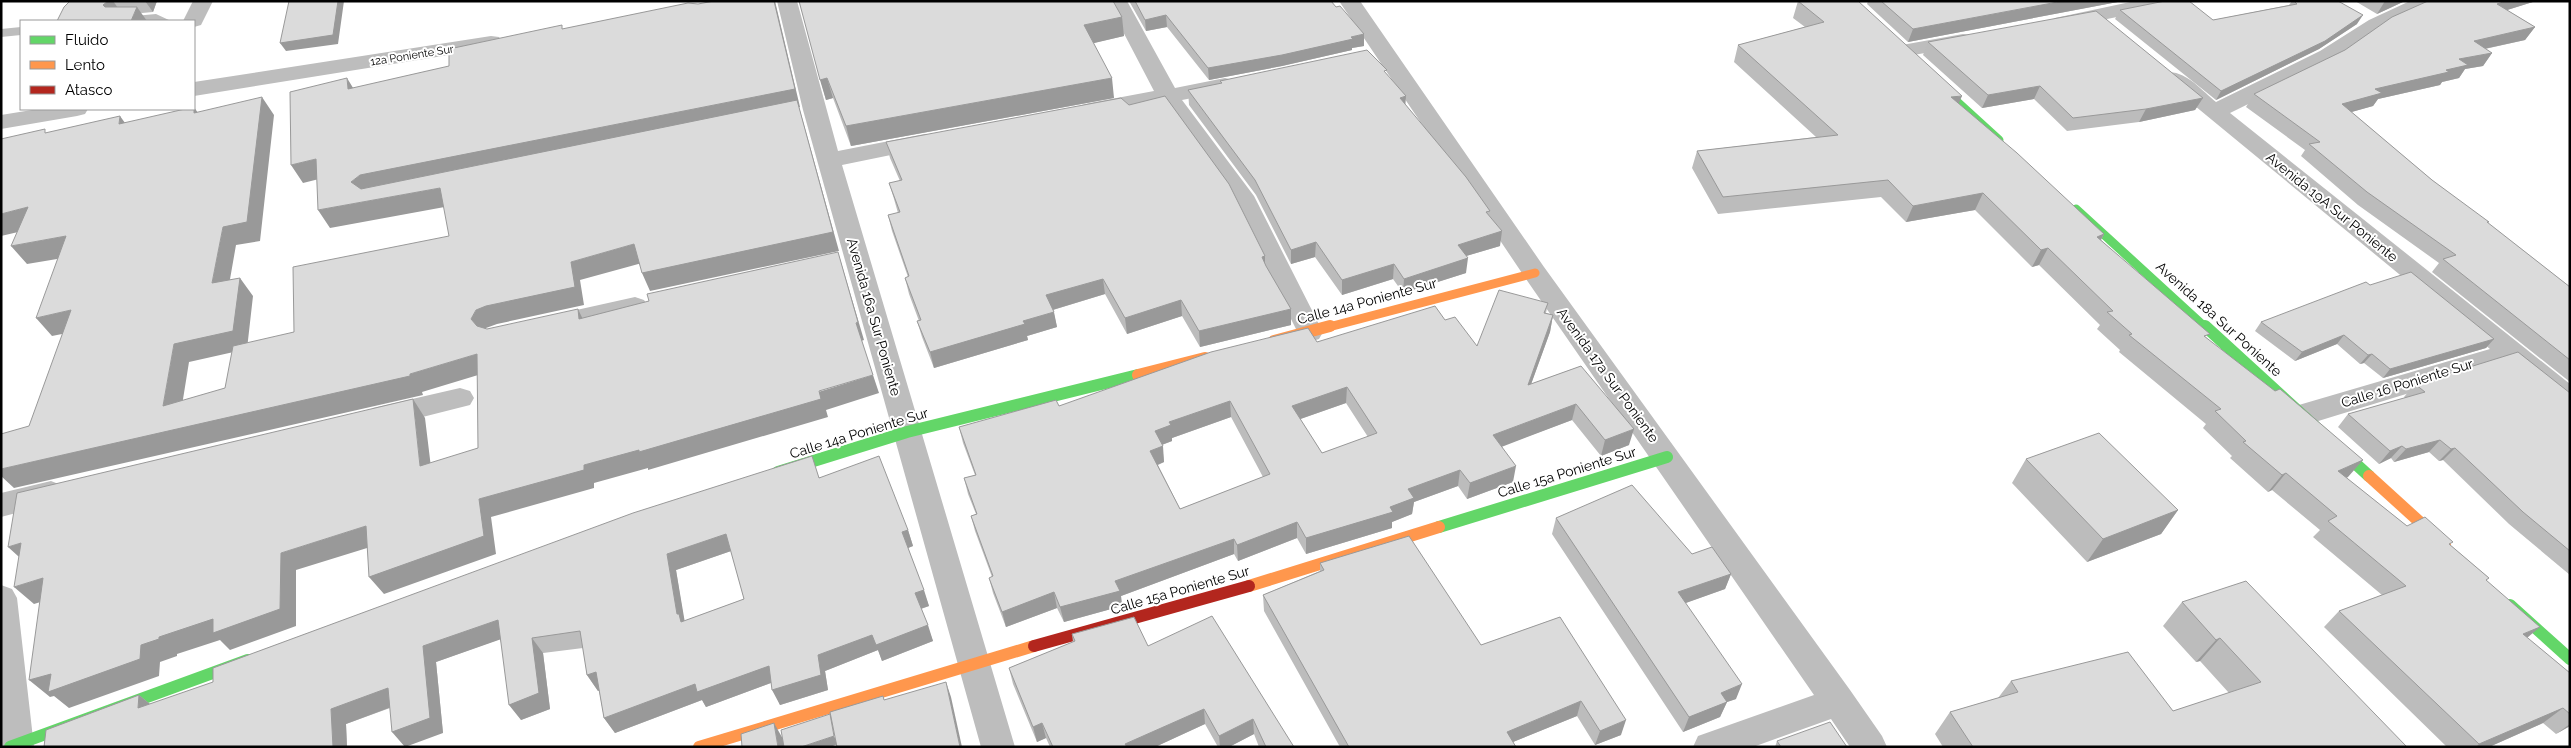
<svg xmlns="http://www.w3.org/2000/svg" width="2571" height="748" viewBox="0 0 2571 748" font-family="Raleway,sans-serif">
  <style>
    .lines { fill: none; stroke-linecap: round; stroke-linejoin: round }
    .lane { fill: #bdbdbd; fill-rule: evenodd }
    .street { fill: #bdbdbd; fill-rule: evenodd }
    .fast-far1 { stroke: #63d668; stroke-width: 9 }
    .fast { stroke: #63d668; stroke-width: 12 }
    .slow-far1 { stroke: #ff974d; stroke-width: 9 }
    .slow { stroke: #ff974d; stroke-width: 12 }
    .jam { stroke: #b3261e; stroke-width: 12 }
    .wall { fill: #bcbcbc; fill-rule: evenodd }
    .shaded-wall { fill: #999 }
    .building { fill: #dbdbdb; stroke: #999; fill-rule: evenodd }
    .labels { text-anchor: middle; stroke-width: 4; stroke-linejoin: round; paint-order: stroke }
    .far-street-label { font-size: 11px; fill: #000; stroke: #fff }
    .street-label { font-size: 14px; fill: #000; stroke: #fff }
  </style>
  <rect width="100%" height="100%" fill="#fff"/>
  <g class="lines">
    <path class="lane" d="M156 14 171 21H116L123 17Z
      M21 27V35L1 37V29Z"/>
    <path class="street" d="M193 1H213L201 25 194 27V21H183Z
      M777 1H797L838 151 925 134 933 136 937 141 933 146 925 148 842 165 1015 747H981L803 110Z
      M1107 1H1127L1175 88 1225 78 1233 80 1236 85 1233 90 1182 100 1254 196 1323 332 1319 339 1310 342 1301 339 1231 199 1162 103 1090 117 1082 115 1079 110 1082 105 1090 103 1154 91Z
      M1339 1H1360L1544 267 1850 690 1882 736 1887 747H1850L1831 719 1753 747H1693L1698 736 1814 695 1526 279Z
      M2135 1 2167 3 2164 7 2157 9 2062 28 2055 26 2051 22 2055 18Z
      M2410 1H2438L2435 5 2383 28 2336 61 2230 113 2570 384V409L2560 406 2507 363 2302 426 2292 423 2288 415 2292 407 2490 349 2161 78 2164 73C2184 68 2202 91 2216 102L2320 51 2369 20Z
      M1963 34 1971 35 1974 40 1971 45 1902 57 1894 56 1891 51 1894 46 1902 45Z
      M491 36 499 37 502 42 499 47 194 96V82Z
      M38 109H88L85 114 77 116 1 129V115Z
      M635 297 644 300 648 306 644 312 545 335 536 333 532 326 536 319Z
      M460 388 470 391 474 398 470 405 383 427 373 424 369 416 373 408Z
      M51 481 61 485 66 493 61 501 1 517V493Z
      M1 585 12 589 17 598 34 747H1Z"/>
    <path class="fast-far1" d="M1931 78 1999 140
      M2076 209 2206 328"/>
    <path class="fast" d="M2205 326 2369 476
      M778 472 907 432 1138 375
      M1439 527 1667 457
      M2510 605 2570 659
      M10 747 248 660"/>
    <path class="slow-far1" d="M1325 328 1535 273"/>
    <path class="slow" d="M1274 341 1330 326
      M1138 375 1205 358
      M2369 476 2445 545
      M1249 586 1439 527
      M699 747 1034 646"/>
    <path class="jam" d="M1034 646 1249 586"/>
  </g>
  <path class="wall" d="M70 1H157L153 12 142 13Z
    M799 1 1122 17 1124 36 1093 43 1114 98 851 146 833 98 826 100Z
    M1129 1H1331L1364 46 1352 48V50L1282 66 1209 80 1167 27 1146 31Z
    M1798 1 1958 103 2104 234 2101 240 2207 338 2348 477 2346 478 2407 526 2450 545 2489 578 2486 580 2527 638 2570 673V726L2556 734 2543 723 2489 747H2447L2324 627 2339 611 2382 595 2313 537 2320 530 2272 490 2268 492 2230 458 2232 456 2203 428 2206 424 2119 352 2120 350 2097 329 2100 325 2039 265 2032 267 1975 210 1906 222 1881 197 1718 214 1692 168 1697 151 1816 137 1734 62 1738 45 1805 27 1793 18Z
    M1868 1H2123L1908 42 1867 4Z
    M2292 1H2338L2357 24 2319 49 2216 100 2115 19 2120 10 2213 20 2289 5Z
    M2355 1H2405L2377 14Z
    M2428 1H2536L2507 10 2535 27 2525 40 2485 49 2492 53 2483 66 2465 69 2459 78 2442 82 2440 85 2378 99 2373 106 2351 112 2432 180 2570 287V382L2432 272 2439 263 2358 205 2301 156 2305 150 2246 107 2254 94 2345 50Z
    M1928 42 2203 98 2195 110 2139 122 2067 131 2034 99 1982 108 1923 55Z
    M1387 74 1405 104 1490 211 1489 216 1500 246 1466 256V273L1403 293 1393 279 1342 295 1315 257 1291 264 1256 195 1189 105 1188 90 1221 83 1220 81Z
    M886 142 1265 256V264L1291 325 1200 347 1182 316 1127 334 1105 294 1053 310 1057 327 1027 336 1028 340 934 368 922 337 917 321H919L909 294 905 278 908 277 892 231 888 215 898 213 894 199 889 183 900 181 890 158Z
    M2370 285 2494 339 2486 348 2383 378 2364 363 2360 364 2337 344 2295 361 2255 331 2261 322Z
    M1548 303 1546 313 1553 315 1550 332 1531 384 1581 366 1629 445 1601 456 1572 420 1502 446 1513 482 1467 499 1458 486 1414 502 1412 514 1392 522V528L1306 554 1297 538 1238 561 1234 554 1121 596 1122 606 1064 622 1057 608 1006 627 993 593 989 578 992 577 975 531 971 516 976 514 968 494 964 478 975 475 963 443 959 427 1059 406 1317 342 1445 320 1477 346ZM1346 403 1368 437 1322 453 1300 419ZM1231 417 1263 477 1180 509 1158 465 1164 462 1162 445 1172 441V438Z
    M2415 384 2570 393V575L2509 524 2443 460 2439 461 2429 452 2394 462 2391 458 2379 464 2338 427 2348 414 2405 398 2404 397Z
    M2026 459 2178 510 2161 534 2087 562 2012 483Z
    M820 477 908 530 913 546 908 548 929 606 921 609 933 641 882 661 878 650 825 671 828 690 780 705 771 683 706 707 702 700 615 733 604 718 599 690 598 691 587 675 583 648 543 653 550 709 521 720 500 639 436 662 443 733 390 708 346 724 347 747H44L139 695 150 704ZM731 551 744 599 684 621 676 570Z
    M1556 518 1692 554 1731 574 1725 589 1685 603 1736 699 1727 702 1720 717 1683 732 1552 534Z
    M1320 563 1481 645 1560 617 1621 735 1595 745 1577 716 1513 742 1516 747H1340L1264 611 1263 595 1320 571Z
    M2182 602 2407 747H1943L1935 734 1950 712 1998 698 2011 681 2173 711 2229 693 2200 661 2196 662 2163 626Z
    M1072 634 1148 646 1294 747H1259L1254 734 1229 747H1218L1205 724 1155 747H1050L1046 738 1037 742 1013 684 1009 668 1073 642Z
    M1777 741 1847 747H1775Z"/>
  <path class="shaded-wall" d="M108 1H113L123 15 114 21 103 5Z
    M145 1H157L153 12Z
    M338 1H344L338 44 286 51 280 43Z
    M775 1 800 107H799L839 251 650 291 642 273 799 107 362 201 351 182 360 175Z
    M2063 1H2123L1908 42 1913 29Z
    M2385 1H2405L2377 14Z
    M2506 1H2536L2488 16 2497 4Z
    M137 7 147 21H131Z
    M1166 15 1167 27 1146 31 1145 20Z
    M2363 15 2357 24 2319 49 2216 100 2221 91Z
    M1122 17 1124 36 1086 45 1084 25Z
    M2535 27 2525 40 2465 53 2474 41Z
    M1364 34V46L1352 48V50L1282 66 1209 80 1208 68Z
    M2492 53 2483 66 2465 69 2459 78 2442 82 2440 85 2378 99 2373 106 2334 117 2342 104 2375 89 2446 70 2459 59Z
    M347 78 358 96 348 89Z
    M827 78 833 98 826 100 820 80Z
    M1112 78 1114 98 851 146 846 126Z
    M2040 86 2034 99 1982 108 1988 95Z
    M1406 96 1405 110 1400 98Z
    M1962 96 1955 112 1951 97Z
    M262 97 274 115 260 241 236 245 226 302 212 283 223 227Z
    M2203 98 2195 110 2139 122 2146 109Z
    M194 107 206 125 194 113Z
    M120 116 133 134 119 124Z
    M316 159 327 177 303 183 291 165Z
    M440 188 450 206 330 228 318 210Z
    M1983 193 1975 210 1906 222 1913 206Z
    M28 207 44 226 1 236V214Z
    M1502 231 1500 246 1456 259 1458 245Z
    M2104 234 2095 251 2097 237Z
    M66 236 81 255 27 264 11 246Z
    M1316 242 1315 257 1291 264V250Z
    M634 244 642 263 580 280 584 305 497 324 486 328 482 337 471 319 476 310 571 262Z
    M2048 248 2039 265 2032 267 2041 250Z
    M838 252 864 340 861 341 856 323Z
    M1265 256V272L1262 257Z
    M1468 258 1466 273 1403 293 1404 279Z
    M1394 264 1393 279 1342 295V280Z
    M240 278 253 296 247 349 189 362 179 424 163 406 174 344Z
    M1103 279 1105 294 1049 311 1046 295Z
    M1181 300 1182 316 1127 334 1125 318Z
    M578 309 587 328 579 319Z
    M1291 309V325L1200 347 1199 331Z
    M71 310 87 329 52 336 36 318Z
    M1054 312 1057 327 1027 336 1028 340 934 368 930 352 1023 321Z
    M1553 315 1550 332 1525 401 1528 385Z
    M2344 335 2337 344 2295 361 2302 352Z
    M2494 339 2486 348 2383 378 2390 369Z
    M477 354 488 372 422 392 423 395 14 488 1 476V469L410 374Z
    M2372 354 2364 363 2360 364 2368 355Z
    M873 375 879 393 826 410 828 417 648 470V468L594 483V488L491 517 496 554 384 594 369 577 479 499 584 465Z
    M1347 387 1346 403 1292 422V406Z
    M413 399 425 418 433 484 420 466Z
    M1230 401 1231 417 1172 438V441L1156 447 1155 431 1169 422Z
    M1576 404 1572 420 1491 451 1493 435Z
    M1634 429 1629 445 1601 456 1605 440Z
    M2440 440 2429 452 2394 462 2406 449Z
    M1163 446 1164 462 1152 467 1150 451Z
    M2402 446 2391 458 2379 464 2390 451Z
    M2455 448 2443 460 2439 461 2451 449Z
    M2363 460 2348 477 2324 488 2338 471Z
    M1516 466 1513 482 1467 499 1470 483Z
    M1460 470 1458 486 1414 502 1412 514 1392 522V528L1306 554V538L1390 507 1408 489Z
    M2286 473 2272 490 2268 492 2282 475Z
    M2178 510 2161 534 2087 562 2103 539Z
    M1297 522V538L1238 561 1237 545Z
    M366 526 380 544 296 570V626L230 650 220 640 177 654V656L160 662 159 676 69 708 54 696 50 697 29 680 141 645 159 637 281 553Z
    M908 530 913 546 908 548 902 532Z
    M726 534 734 550 676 570 685 623 690 637 677 614 667 554Z
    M1234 539V554L1121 596 1122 606 1064 622 1060 607 1115 581Z
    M21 543 28 565 8 547Z
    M1731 574 1725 589 1672 608 1678 592Z
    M43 578 63 595 34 604 14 587Z
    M924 590 929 606 920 609 915 593Z
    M1054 592 1057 608 1006 627 1002 612Z
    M498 620 510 636 436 662 443 733 405 747 392 732 423 646Z
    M928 625 933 641 882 661 878 650 825 671 828 690 780 705 772 690 818 655 872 635Z
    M2540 627 2521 643 2523 634Z
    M532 638 543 653 550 709 521 720 509 705Z
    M2220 638 2200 661 2196 662 2216 640Z
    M769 666 776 681 706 707 702 700 615 733 604 718 695 684Z
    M596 672 606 688 598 691 587 675Z
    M946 682 951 697 962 747H960Z
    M1742 684 1736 699 1727 702 1720 717 1683 732 1689 717 1721 693Z
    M388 688 402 703 346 724 347 747H333L331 709Z
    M139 695 157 710 138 708Z
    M1581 701 1577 716 1503 746 1507 732Z
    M2563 708 2543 723 2489 747H2476L2479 744Z
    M1204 709 1205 724 1155 747H1126L1125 744Z
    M1253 719 1254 734 1229 747H1220L1219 736Z
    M1626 720 1621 735 1595 745 1600 731Z
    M774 723 783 739 784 747H778Z
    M1042 723 1046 738 1037 742 1033 727Z
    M2570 724V726L2556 734Z
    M834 736 838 744 830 747H801Z"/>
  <path class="building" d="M70 1H108L103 5 105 7H137L131 21H57L64 7Z
    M289 1H338L333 35 280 43Z
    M714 1H774L795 89 360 175 351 182 361 189 797 100 833 232 642 273 634 244 571 262 575 287 486 306 476 310 471 319 477 326 487 329 578 309 579 319 649 301 647 294 838 252 858 322 856 323 873 375 819 391 821 399 639 452V450L584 465V470L479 499 484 536 369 577 366 526 281 553 280 609 213 633V619L159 637V639L141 645 140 659 48 692 51 674 29 680 43 578 14 587 21 543 8 547 17 493 413 399 420 466 478 448 477 354 410 374V376L1 469V434L29 426 71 310 36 318 66 236 11 246 28 207 1 214V139L45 129V133L120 116 119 124 185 109H194V107V113L262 97 247 222 223 227 212 283 240 278 233 331 174 344 163 406 225 388 233 346 294 332 293 267 449 236 440 188 318 210 316 159 291 165 290 92 347 78 348 89 449 66V49L562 25V29L688 3 698 4Z
    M799 1H1113L1122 17 1084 25 1112 78 846 126 827 78 820 80Z
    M1135 1H1331L1336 7 1340 6 1364 34 1351 37 1353 39 1282 55 1208 68 1166 15 1145 20Z
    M1798 1H1858L1962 96 1951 97 2017 153 2104 234 2097 237 2210 334 2204 336 2275 391 2280 389 2363 460 2338 471 2407 526 2425 517 2453 542 2449 544 2489 578 2486 580 2540 627 2523 634 2570 673V714L2563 708 2479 744 2339 611 2406 586 2328 521 2337 516 2286 473 2282 475 2243 442 2246 441 2215 411 2221 409 2129 335 2132 334 2107 312 2113 311 2048 248 2041 250 1983 193 1913 206 1888 180 1723 197 1697 151 1838 135 1738 45 1824 22Z
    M1881 1H2063L1913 29Z
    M2165 1H2189L2213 20 2297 4 2294 1H2338L2363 15 2325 41 2221 91 2120 10Z
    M2428 1H2506L2497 4 2535 27 2474 41 2492 53 2459 59 2468 65 2446 70 2449 72 2375 89 2382 93 2342 104 2432 180 2489 222H2487L2570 287V360L2443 259 2456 255 2367 192 2309 144 2320 142 2254 94 2345 50 2392 17Z
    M2096 11 2203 98 2146 109 2073 118 2040 86 1988 95 1928 42Z
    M1367 50 1387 70 1384 71 1406 96 1400 98 1466 177 1490 211 1486 212 1502 231 1458 245 1468 258 1404 279 1394 264 1342 280 1316 242 1291 250 1255 180 1188 90 1222 83 1220 81Z
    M1165 96 1229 184 1265 256 1262 257 1266 266 1291 309 1199 331 1181 300 1125 318 1103 279 1046 295 1054 312 1023 321 1025 324 930 352 917 321 921 320 905 278 909 276 888 215 900 212 889 183 902 180 886 142 1121 98 1129 105Z
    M2411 272 2494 339 2390 369 2372 354 2368 355 2344 335 2302 352 2261 322 2366 282 2370 285Z
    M1499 290 1548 303 1544 313 1553 315 1528 385 1581 366 1634 429 1605 440 1576 404 1493 435 1516 466 1470 483 1460 470 1408 489 1414 498 1390 507 1393 512 1306 538 1297 522 1237 545 1234 539 1115 581 1120 591 1060 607 1054 592 1002 612 989 578 993 576 971 516 977 514 964 478 976 475 959 427 1056 400 1059 406 1211 352 1308 328 1317 342 1435 306 1445 320 1455 317 1477 346ZM1347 387 1377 433 1322 453 1292 406ZM1230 401 1270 474 1180 509 1150 451 1163 446 1155 431 1171 425 1169 422Z
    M2518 352 2570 393V551L2523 512 2455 448 2451 449 2440 440 2406 449 2402 446 2390 451 2348 414 2425 392 2415 384Z
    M2099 433 2178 510 2103 539 2026 459Z
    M812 456 819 478 879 456 908 530 902 532 924 590 915 593 928 625 876 645 872 635 818 655 821 675 772 690 769 666 697 692 695 684 604 718 596 672 587 675 580 631 532 638 539 693 509 705 498 620 423 646 430 718 392 732 388 688 331 709 333 747H44L46 730 139 695 138 708 213 682V668L633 513ZM726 534 744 599 681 622 679 614H677L667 554Z
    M1632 485 1692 554 1712 547 1731 574 1678 592 1742 684 1721 693 1727 702 1689 717 1556 518Z
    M1409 536 1481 645 1560 617 1626 720 1600 731 1581 701 1507 732 1516 747H1349L1263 595 1324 570 1320 563Z
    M2246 581 2407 747H1973L1950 712 2018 692 2011 681 2128 652 2173 711 2261 682 2220 638 2216 640 2182 602Z
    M1212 616 1294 747H1266L1253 719 1219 736 1204 709 1125 744 1127 747H1053L1042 723 1033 727 1009 668 1075 641 1072 634 1134 617 1148 646Z
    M946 682 960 747H837L830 712 883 696 884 700Z
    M830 714 834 736 801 747H784L781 730Z
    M1830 722 1847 747H1781L1777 741Z
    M774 723 778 747H742L741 734Z"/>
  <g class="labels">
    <g class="far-street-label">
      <text transform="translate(412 55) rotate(-9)" y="4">12a Poniente Sur</text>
    </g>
    <g class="street-label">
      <text transform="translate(2332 207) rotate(39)" y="5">Avenida 19A Sur Poniente</text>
      <text transform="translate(1367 301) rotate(-15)" y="5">Calle 14a Poniente Sur</text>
      <text transform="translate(874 317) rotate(74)" y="5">Avenida 16a Sur Poniente</text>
      <text transform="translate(2219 319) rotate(42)" y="5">Avenida 18a Sur Poniente</text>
      <text transform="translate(1608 375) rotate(54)" y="5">Avenida 17a Sur Poniente</text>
      <text transform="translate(2407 383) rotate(-17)" y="5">Calle 16 Poniente Sur</text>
      <text transform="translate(859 433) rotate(-17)" y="5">Calle 14a Poniente Sur</text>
      <text transform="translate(1567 472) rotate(-17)" y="5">Calle 15a Poniente Sur</text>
      <text transform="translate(1180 590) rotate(-16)" y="5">Calle 15a Poniente Sur</text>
    </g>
  </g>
  <rect width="2571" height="748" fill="none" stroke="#000000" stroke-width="5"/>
  <rect x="20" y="20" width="175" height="90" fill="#ffffff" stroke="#999999"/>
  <rect x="30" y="36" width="25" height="8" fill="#63d668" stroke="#999999"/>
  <text x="65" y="45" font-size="15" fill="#000000">Fluido</text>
  <rect x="30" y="61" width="25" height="8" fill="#ff974d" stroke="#999999"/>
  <text x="65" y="70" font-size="15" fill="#000000">Lento</text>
  <rect x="30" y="86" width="25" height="8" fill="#b3261e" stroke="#999999"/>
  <text x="65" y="95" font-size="15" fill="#000000">Atasco</text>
</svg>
